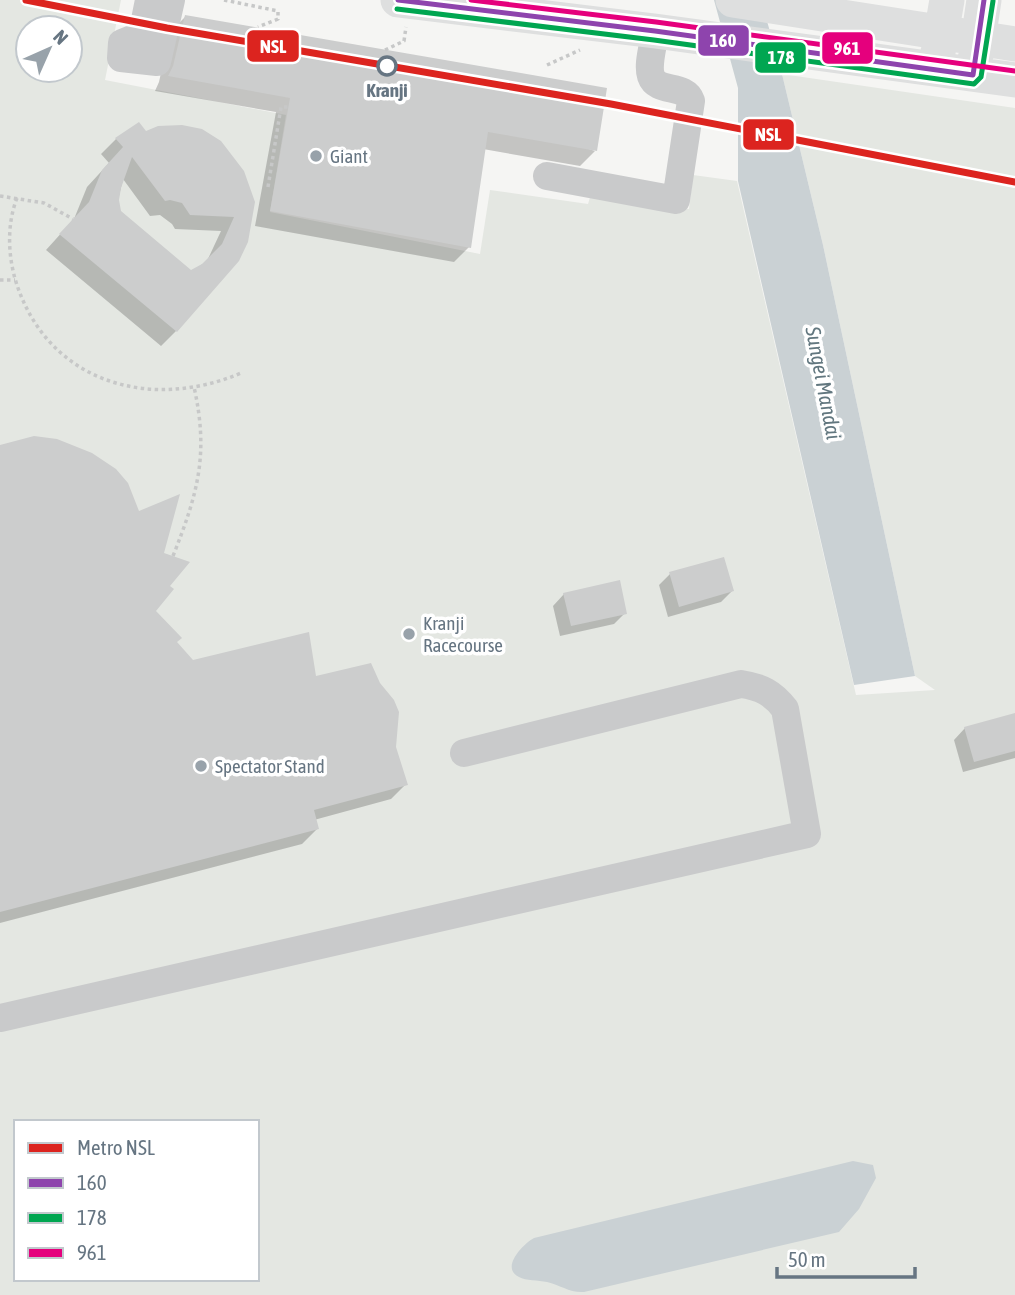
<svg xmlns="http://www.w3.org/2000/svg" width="1015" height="1295" viewBox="0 0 1015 1295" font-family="'Asap Condensed',sans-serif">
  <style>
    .green { fill: #e4e7e2; fill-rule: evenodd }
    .water { fill: #cad1d4 }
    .shadow { fill: #0003; fill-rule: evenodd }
    .building { fill: #cccdcd; fill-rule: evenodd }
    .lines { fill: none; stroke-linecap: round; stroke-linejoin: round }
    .path { stroke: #c7c8c8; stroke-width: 3.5; stroke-dasharray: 3.5 3.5; stroke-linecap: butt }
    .minor { stroke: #c9cacb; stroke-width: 28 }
    .major { stroke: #dedfdf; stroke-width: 35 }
    .bus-1-casing { stroke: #fff; stroke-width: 10 }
    .bus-2-casing { stroke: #fff; stroke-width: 10 }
    .bus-3-casing { stroke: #fff; stroke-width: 10 }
    .bus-1 { stroke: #8e44ad; stroke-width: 5 }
    .bus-2 { stroke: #00a651; stroke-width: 5 }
    .bus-3 { stroke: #e5007d; stroke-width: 5 }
    .metro-1-casing { stroke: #fff; stroke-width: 12 }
    .metro-1 { stroke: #dc241f; stroke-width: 7 }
    .stop-dot { fill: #fff; stroke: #667582; stroke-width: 3.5 }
    .poi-dot { fill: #98a2aa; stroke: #fff; stroke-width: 2.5 }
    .labels { text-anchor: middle; stroke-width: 7; stroke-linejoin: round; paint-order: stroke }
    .stop-label { font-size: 19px; font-weight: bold; fill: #667582; stroke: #fff }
    .poi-label { font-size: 19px; fill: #667582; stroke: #fff; text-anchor: start }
    .water-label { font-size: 21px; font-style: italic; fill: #62777f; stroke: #fff }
    .line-badge { stroke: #fff; stroke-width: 2.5 }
    .badge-label { font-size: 19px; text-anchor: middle; font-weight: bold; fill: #fff }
  </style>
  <rect width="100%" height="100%" fill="#f5f5f3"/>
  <path class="green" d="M0 0H121L105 80 286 115 270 212 480 254 490 190 588 204 591 194 689 209 693 175 737 181 856 695 935 690 915 676 823 245 782 74 1015 108V1295H0ZM28 28H70V70H28ZM16 1122H257V1279H16Z"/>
  <path class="water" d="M714 0H761L782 74 823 245 915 676 854 685 738 181V88Z
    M853 1161 873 1165 876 1178 859 1209 839 1232 584 1292C570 1293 560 1285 547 1282 538 1280 526 1281 519 1277 500 1268 523 1244 534 1238Z"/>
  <path class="shadow" d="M185 17 595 151 580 166 483 149 469 247 454 262 255 226 276 112 155 91 159 82 170 32Z
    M145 133 253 202 176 331 161 346 46 250 74 219 87 187 109 163 101 154 116 139ZM123 179 150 216 160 215 172 224 175 229 221 231 207 261 191 272 120 212 118 200Z
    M0 447 138 513 162 554 168 586 153 611 174 642 193 662 315 678 394 747 406 784 391 799 314 820 317 829 302 844 0 923Z
    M670 574 732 591 721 602 668 617 659 585Z
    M564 594 625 613 614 624 560 636 553 606Z
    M1015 715V758L963 772 954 740 965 728Z"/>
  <path class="building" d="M185 15 607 88 597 151 488 132 471 248 270 211 290 98 168 76 173 66Z
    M139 122 146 131 158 126 182 125 202 129 221 141 244 171 255 202 248 242 239 261 177 332 59 234 89 202 102 170 123 147 115 138ZM132 157 165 201 170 200 182 203 190 215 234 217 222 244 202 264 191 270 121 211 119 200 121 188Z
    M34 436 57 439 92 453 116 469 128 483 139 511 180 494 164 553 190 562 170 586 174 589 156 611 182 638 177 642 193 660 309 632 316 676 371 663 380 683 394 700 399 712 396 747 408 785 314 810 319 829 0 912V445Z
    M724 557 734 591 679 607 669 572Z
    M620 580 627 614 571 626 563 593Z
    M1015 713V751L974 762 964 727Z"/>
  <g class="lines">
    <path class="path" d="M224 0 278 11V19L258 27
      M385 50 404 41 406 27
      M547 65 580 50
      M268 187 281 107H288
      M0 196 44 203 73 219
      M17 198C6 226 8 260 18 288 52 384 152 411 241 373
      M0 280H15
      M173 556C198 493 209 454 194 387"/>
    <path class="minor" d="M149 0 142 35 122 43 121 58 157 62 171 0
      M547 176 676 200 691 101C685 83 657 94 651 76 647 64 654 44 655 31
      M0 1018 807 834 785 709C773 693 761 687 741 684L464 753"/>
    <path class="major" d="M398 0 655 31 1015 80
      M733 0 1015 44
      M937 58 947 0
      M975 61 984 0"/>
    <g class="bus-1-casing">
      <path id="bus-1" d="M398 0 655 31 973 75 984 0"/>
    </g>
    <g class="bus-2-casing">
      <path id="bus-2" d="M397 9 654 40 974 84 981 77 993 1"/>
    </g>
    <g class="bus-3-casing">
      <path id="bus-3" d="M471 0 656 22 1015 71"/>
    </g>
    <use href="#bus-1" class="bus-1"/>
    <use href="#bus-2" class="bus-2"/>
    <use href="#bus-3" class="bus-3"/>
    <g class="metro-1-casing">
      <path id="metro-1" d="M26 0 167 28 611 104 1015 182"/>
    </g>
    <use href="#metro-1" class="metro-1"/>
  </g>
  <circle class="stop-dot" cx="387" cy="66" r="9"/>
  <g class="poi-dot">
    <circle cx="316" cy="156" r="7"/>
    <circle cx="409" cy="634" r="7"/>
    <circle cx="201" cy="766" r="7"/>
  </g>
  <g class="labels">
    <g class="stop-label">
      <text x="387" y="97">Kranji</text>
    </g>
    <g class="poi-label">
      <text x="330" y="163">Giant</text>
      <text x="423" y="630">Kranji<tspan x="423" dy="22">Racecourse</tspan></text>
      <text x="215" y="773">Spectator Stand</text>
    </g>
    <g class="water-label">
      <text transform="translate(823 383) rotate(79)" y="7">Sungei Mandai</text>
    </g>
  </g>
  <g class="line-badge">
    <rect x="697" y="24" width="53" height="33" rx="7" fill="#8e44ad"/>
    <rect x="246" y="29" width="54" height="34" rx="7" fill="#dc241f"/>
    <rect x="821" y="31" width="53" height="34" rx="7" fill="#e5007d"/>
    <rect x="754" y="41" width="53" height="33" rx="7" fill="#00a651"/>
    <rect x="742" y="118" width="53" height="33" rx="7" fill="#dc241f"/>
  </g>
  <g class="badge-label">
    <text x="723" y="47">160</text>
    <text x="273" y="53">NSL</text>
    <text x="847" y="55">961</text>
    <text x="781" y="64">178</text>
    <text x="768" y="141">NSL</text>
  </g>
  <rect x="14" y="1120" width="245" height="161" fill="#ffffff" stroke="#c2c8cd" stroke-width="2"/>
  <rect x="28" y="1143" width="35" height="10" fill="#dc241f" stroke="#c2c8cd" stroke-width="2"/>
  <text x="77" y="1155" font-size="21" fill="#667582">Metro NSL</text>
  <rect x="28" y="1178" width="35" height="10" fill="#8e44ad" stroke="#c2c8cd" stroke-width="2"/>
  <text x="77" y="1190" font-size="21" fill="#667582">160</text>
  <rect x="28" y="1213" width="35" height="10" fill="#00a651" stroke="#c2c8cd" stroke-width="2"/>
  <text x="77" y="1225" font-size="21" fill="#667582">178</text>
  <rect x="28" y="1248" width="35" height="10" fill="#e5007d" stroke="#c2c8cd" stroke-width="2"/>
  <text x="77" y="1260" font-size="21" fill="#667582">961</text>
  <g transform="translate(49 49) rotate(45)"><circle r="33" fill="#ffffff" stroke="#c2c8cd" stroke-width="2"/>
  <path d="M0-5L12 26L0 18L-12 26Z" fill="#98a2aa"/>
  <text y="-10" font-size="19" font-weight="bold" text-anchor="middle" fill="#667582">N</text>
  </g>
  <path d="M777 1267v10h138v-10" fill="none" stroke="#667582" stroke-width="3.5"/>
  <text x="788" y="1267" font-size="21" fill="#667582" stroke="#ffffff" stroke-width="5" paint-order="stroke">50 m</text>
</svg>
